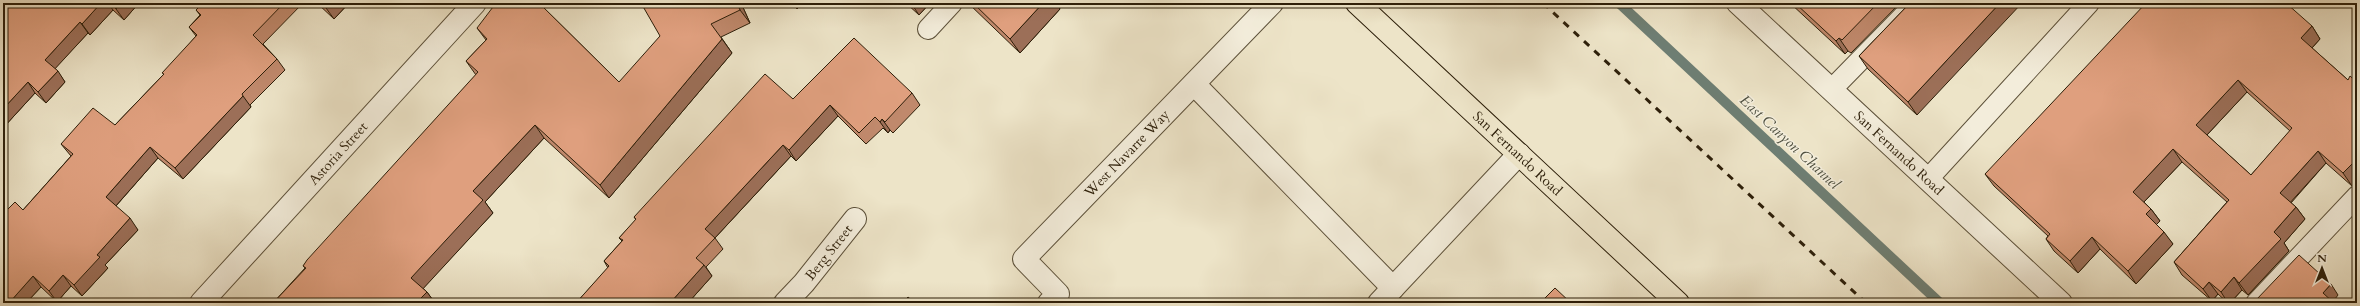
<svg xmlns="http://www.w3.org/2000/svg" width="2360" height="306" viewBox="0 0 2360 306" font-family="Cardo,serif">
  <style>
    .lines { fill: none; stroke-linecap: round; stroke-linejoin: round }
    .stream { stroke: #6e7e73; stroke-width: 10 }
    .lane-casing { stroke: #5c5039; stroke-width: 22 }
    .street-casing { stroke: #5c5039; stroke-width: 24 }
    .primary-casing { stroke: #2c1e09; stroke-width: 24 }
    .lane { stroke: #f3eddb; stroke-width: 20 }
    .street { stroke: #f3eddb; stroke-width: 22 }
    .primary { stroke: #ede4c8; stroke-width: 22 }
    .rail { stroke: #2c1e09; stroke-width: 3; stroke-dasharray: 7 7; stroke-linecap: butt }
    .wall { fill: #c0896c; stroke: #2c1e09; fill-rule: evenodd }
    .shaded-wall { fill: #9c6f58; stroke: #2c1e09 }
    .building { fill: #df9f7e; stroke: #2c1e09; fill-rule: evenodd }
    .labels { text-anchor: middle; stroke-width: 3; stroke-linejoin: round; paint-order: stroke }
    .street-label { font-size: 14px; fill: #2c1e09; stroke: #f3eddb }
    .water-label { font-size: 15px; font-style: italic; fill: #4d4e3e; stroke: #f3eddb }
  </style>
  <rect width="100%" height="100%" fill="#ede4c8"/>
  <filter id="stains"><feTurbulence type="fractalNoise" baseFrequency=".005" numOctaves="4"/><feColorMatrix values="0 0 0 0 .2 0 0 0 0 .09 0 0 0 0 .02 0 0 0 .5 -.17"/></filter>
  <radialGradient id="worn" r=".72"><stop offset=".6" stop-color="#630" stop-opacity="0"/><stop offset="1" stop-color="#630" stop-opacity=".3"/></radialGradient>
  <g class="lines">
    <path class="stream" d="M1619 3 1940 303"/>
    <g class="lane-casing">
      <path id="lane" d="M928 29 952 3
        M1831 90 1916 3
        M1928 179 2089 3
        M2256 303 2357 196"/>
    </g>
    <g class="street-casing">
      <g id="street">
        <path id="s1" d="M1738 3 2061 303"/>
        <path d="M1194 84 1393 288 1519 154"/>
        <path id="s2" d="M201 303 475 3"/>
        <path id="s3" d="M785 303 804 283 855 219"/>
        <path id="s4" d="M1049 303 1058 294 1024 259 1272 3"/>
        <path d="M1379 303 1393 288"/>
      </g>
    </g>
    <g class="primary-casing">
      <g id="primary">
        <path id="s5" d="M1357 3 1678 303"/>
      </g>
    </g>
    <use href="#lane" class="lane"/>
    <use href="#street" class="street"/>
    <use href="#primary" class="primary"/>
    <path class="rail" d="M1543 3 1866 303"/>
  </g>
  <path class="wall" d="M3 3H139L124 20 113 10 90 35 88 33 55 68 65 82 46 103 35 93 3 128Z
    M203 3H303L263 44 277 59 285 70 250 105 251 107 183 179 158 158 116 206 138 230 105 265 108 268 82 296 71 286 57 302 41 287 26 303 23 210 71 156 61 144 115 125 164 74 196 36 189 27 200 15 196 10Z
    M317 3H349L334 19Z
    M741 3 750 23 721 37 732 53 609 198 544 138 485 202 493 213 423 288 427 292 435 303H273L305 268 303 266 476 75 466 61 486 40 477 28 543 7 619 82Z
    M906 3H930L919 15Z
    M968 3H1056L1060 9 1020 53Z
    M1790 3H1900L1851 53 1848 51 1845 54Z
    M1910 3 1917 115 1868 69 1859 56Z
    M2312 26 2320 39 2312 48 2348 80 2357 82V180L2352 186 2326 163 2291 203 2296 207 2305 219 2284 243 2289 251 2248 295 2242 290 2230 303H2228L2218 294 2212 301 2182 275 2174 262 2227 202 2182 162 2144 202 2151 209 2160 221 2156 224 2173 244 2136 284 2100 249 2078 273 2054 251 2046 239 2048 236 1994 186 1985 174ZM2247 92 2290 131 2251 175 2207 135Z
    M912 93 920 105 893 133 890 130 888 133 883 128 866 144 838 116 796 161 791 156 715 238 723 249 706 267 712 276 688 303H576L608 268 604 261 622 241 619 238 636 220 634 217 793 99Z"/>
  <path class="shaded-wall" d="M101 3H108L113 10 90 35 82 24Z
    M121 3H139L124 20 116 9Z
    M331 3H349L334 19 326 8Z
    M737 3H741L750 23 740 10Z
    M793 3H802L797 9Z
    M911 3H930L919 15Z
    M1043 3H1056L1060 9 1020 53 1010 39Z
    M2000 3H2022L1917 115 1908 102Z
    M80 22 88 33 53 71 45 60Z
    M2312 26 2320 39 2310 50 2301 38Z
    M1839 38 1848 51 1845 54 1836 41Z
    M722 39 732 53 609 198 600 185Z
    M58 71 65 82 46 103 38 92Z
    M2238 80 2247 92 2205 137 2196 125Z
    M28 82 35 93 3 128V109Z
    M243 96 251 107 183 179 175 168Z
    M830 105 838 116 796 161 789 150Z
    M882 119 890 130 888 133 880 122Z
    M535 125 544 138 485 202 493 213 421 291 411 278 473 191Z
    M783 145 791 156 713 240 705 229Z
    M150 147 158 158 114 208 106 197Z
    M2173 149 2182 162 2142 204 2133 192Z
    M2318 151 2326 163 2288 205 2280 193Z
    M2355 161 2357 164V180L2352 186 2343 173Z
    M2296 207 2305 219 2284 243 2289 251 2248 295 2239 283 2274 232Z
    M2151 209 2160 221 2154 227 2146 214Z
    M130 218 138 230 105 265 108 268 82 296 74 285 97 255Z
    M2164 232 2173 244 2136 284 2128 271Z
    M2092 237 2100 249 2078 273 2070 261Z
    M704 265 712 276 688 303H670Z
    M63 275 71 286 57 302 49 291Z
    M33 276 41 287 26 303H9Z
    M2234 277 2242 290 2230 303H2228L2221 292Z
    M2209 282 2218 294 2212 301 2203 289Z
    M2331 284 2338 295 2332 303 2323 293Z
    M427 292 435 303H416Z"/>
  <path class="building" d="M3 3H101L82 24 80 22 45 60 58 71 38 92 28 82 3 109Z
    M110 3H121L116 9Z
    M203 3H284L253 35 277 59 242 94 243 96 175 168 150 147 106 197 130 218 97 255 100 257 74 285 63 275 49 291 33 276 9 303H3V214L15 202 23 210 73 154 61 144 93 108 115 125 164 74 162 73 197 35 189 27 201 15 196 10Z
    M321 3H331L326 8Z
    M496 3H539L619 82 660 36 641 3H737L740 10 711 24 722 39 600 185 535 125 473 191 483 200 411 278 427 292 416 303H273L306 268 303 266 307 260 478 72 466 61 487 39 477 28Z
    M973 3H1043L1010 39Z
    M1795 3H1878L1842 40 1839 38 1836 41Z
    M1910 3H2000L1908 102 1859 56Z
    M2146 3H2286L2312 26 2301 38 2348 80 2350 76 2357 82V163L2355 161 2343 173 2318 151 2280 193 2296 207 2274 232 2281 239 2239 283 2234 277 2221 292 2209 282 2203 289 2174 262 2229 200 2173 149 2133 192 2151 209 2146 214 2164 232 2128 271 2092 237 2070 261 2046 239 2050 234 1985 174ZM2238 80 2292 128 2251 175 2196 125Z
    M854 38 912 93 885 122 882 119 880 122 875 117 859 133 830 105 789 150 783 145 705 229 715 238 696 258 704 265 670 303H576L609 266 604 261 623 240 619 238 636 219 634 217 765 74 793 99Z
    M2299 255 2331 284 2323 293 2334 303H2260L2256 300Z
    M1555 288 1571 303H1540Z
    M908 297 915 303H902Z"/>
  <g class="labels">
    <g class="street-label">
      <text dy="5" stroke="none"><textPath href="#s2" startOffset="203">Astoria Street</textPath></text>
      <text dy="5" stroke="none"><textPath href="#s4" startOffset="209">West Navarre Way</textPath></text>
      <text dy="5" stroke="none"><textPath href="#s5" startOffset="220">San Fernando Road</textPath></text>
      <text dy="5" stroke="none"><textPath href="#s1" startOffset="220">San Fernando Road</textPath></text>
      <text dy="5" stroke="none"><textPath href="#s3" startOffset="67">Berg Street</textPath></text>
    </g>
    <g class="water-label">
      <text transform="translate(1790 142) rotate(43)" y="5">East Canyon Channel</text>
    </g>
  </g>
  <rect width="2360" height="306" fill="none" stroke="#ede4c8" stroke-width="16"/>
  <rect x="4" y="4" width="2352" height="298" fill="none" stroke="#2c1e09" stroke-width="2"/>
  <rect x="8" y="8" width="2344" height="290" fill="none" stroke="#2c1e09"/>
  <g transform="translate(2322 268)" stroke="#f3eddb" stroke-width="3" paint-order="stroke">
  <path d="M0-3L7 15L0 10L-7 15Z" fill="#2c1e09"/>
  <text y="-6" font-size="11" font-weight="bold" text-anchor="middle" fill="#2c1e09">N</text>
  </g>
  <rect width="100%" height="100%" filter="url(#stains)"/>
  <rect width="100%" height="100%" fill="url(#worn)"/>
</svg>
